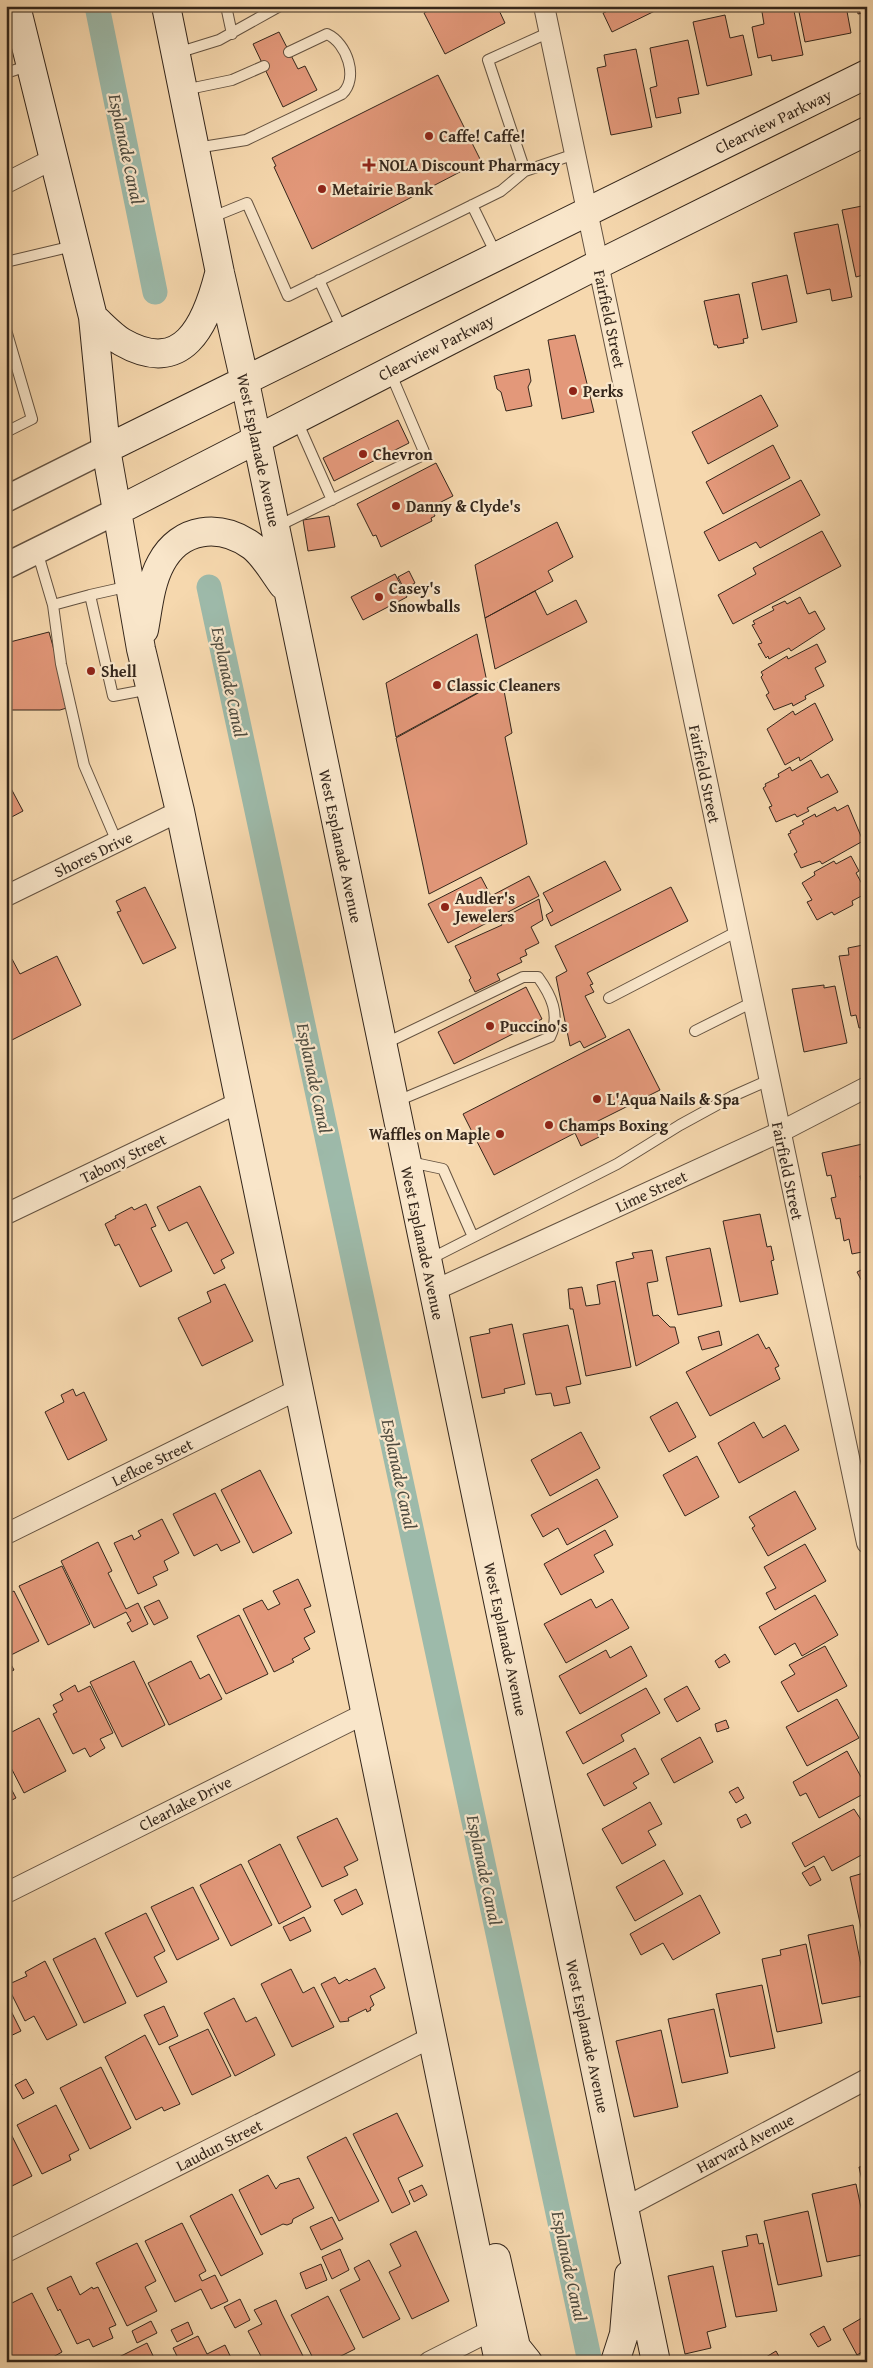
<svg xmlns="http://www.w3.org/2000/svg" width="873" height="2368" viewBox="0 0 873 2368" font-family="'Gentium Book Plus',serif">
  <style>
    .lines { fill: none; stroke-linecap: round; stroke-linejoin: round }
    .canal { stroke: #9dbaaa; stroke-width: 25 }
    .building { fill: #e3987a; stroke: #34261b }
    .service-casing { stroke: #645240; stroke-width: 12 }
    .minor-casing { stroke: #645240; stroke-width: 22 }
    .tertiary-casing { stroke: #645240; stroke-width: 28 }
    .secondary-casing { stroke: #34261b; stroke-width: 30 }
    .service { stroke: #f9e6ca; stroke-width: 10 }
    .minor { stroke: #f9e6ca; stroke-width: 20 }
    .tertiary { stroke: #f9e6ca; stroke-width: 25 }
    .secondary { stroke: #f9e6ca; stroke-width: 28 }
    .poi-dot { fill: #8f2418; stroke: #f9e6ca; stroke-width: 2 }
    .labels { text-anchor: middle; stroke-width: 4.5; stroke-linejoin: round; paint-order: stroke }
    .street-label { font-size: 16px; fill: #34261b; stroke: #f9e6ca }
    .poi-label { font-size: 16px; font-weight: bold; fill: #34261b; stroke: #f9e6ca; text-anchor: start }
    .water-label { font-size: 18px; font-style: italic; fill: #4e4b3f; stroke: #f9e6ca }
  </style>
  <rect width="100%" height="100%" fill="#f6d8ae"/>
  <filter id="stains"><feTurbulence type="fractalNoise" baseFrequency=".004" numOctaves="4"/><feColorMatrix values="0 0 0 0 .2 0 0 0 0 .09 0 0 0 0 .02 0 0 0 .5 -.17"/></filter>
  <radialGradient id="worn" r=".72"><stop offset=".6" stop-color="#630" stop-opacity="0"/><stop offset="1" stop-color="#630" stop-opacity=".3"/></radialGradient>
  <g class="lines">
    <path class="canal" d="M97 6 155 292
      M209 587 590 2362"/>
  </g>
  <path class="building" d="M437 6H497L505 23 445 54 424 13Z
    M603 6H665L612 32 603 13 606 12Z
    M761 6H793L803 55 772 61 771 55 758 58 752 27 764 24Z
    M803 6H846L851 33 805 42 799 12 804 11Z
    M857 6H867V12L858 14Z
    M725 15 730 38 743 35 752 75 707 86 693 22Z
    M279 32 298 69 305 66 317 90 283 107 253 44Z
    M688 40 699 94 678 98 681 113 656 118 650 88 657 86 650 48Z
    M636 49 652 127 611 135 597 68 606 66 604 55Z
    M438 75 481 161 312 249 274 167 276 166 272 158Z
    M867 205V274L856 277 842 210Z
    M838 224 852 297 832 301 830 289 807 294 794 233Z
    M787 275 797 322 762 330 752 283Z
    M739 294 748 338 743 339 744 343 718 348 717 345H714L704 301Z
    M575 335 594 412 562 419 548 340Z
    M529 369 531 381 528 387 532 406 506 411 501 392 497 389 494 376Z
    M761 395 778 426 708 464 692 432Z
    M398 420 409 443 334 481 323 458Z
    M773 445 790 478 723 514 706 482Z
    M436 463 453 496 431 507 435 516 431 518 432 521 381 547 376 535 373 536 357 504Z
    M801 480 820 515 760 548 756 542 719 561 704 532Z
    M329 516 335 547 308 551 303 520Z
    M557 522 573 557 548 571 553 581 485 618 475 565Z
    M822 531 841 566 733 624 718 595 756 574 753 568Z
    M409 571 415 583 404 589 398 577Z
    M395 574 407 597 363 620 351 597Z
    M535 591 547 615 576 600 587 622 495 669 485 618Z
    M800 597 809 614 815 611 825 629 791 651 789 648 769 659 768 656 766 658 758 644 762 643 752 625 755 624 753 621 774 610 772 607 785 601 787 604Z
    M49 632 70 707 60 710H6V643Z
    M477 634 488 687 396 737 386 683Z
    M817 644 826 662 815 668 824 686 805 696 806 699 793 706 792 703 774 710 766 695 769 693 761 677 763 675 761 672 787 656 788 659Z
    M502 680 512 733 505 737 527 844 429 894 396 738Z
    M815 703 833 740 800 761 799 757 785 765 767 729 793 711 795 715Z
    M811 760 821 778 828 774 838 792 807 808 809 811 797 817 795 814 776 822 769 807 772 806 763 788 766 786 765 784 779 777 778 774 790 767 792 771Z
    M6 779 23 811 6 820Z
    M848 805 863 841 822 864 820 861 801 868 794 854 797 852 788 834 791 833 790 831 804 824 802 821 815 814 816 817 835 807 837 811Z
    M851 856 859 871 856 873 867 893 852 901 853 905 834 915 832 912 817 920 807 902 812 900 802 883 815 875 814 872 834 861 836 864Z
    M605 861 621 890 551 926 546 915 553 911 543 893Z
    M529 876 539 896 448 943 428 904 481 877 491 896Z
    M145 887 176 948 143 964 117 912 121 911 116 901Z
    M671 887 688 921 587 973 593 984 590 985 594 992 585 996 606 1037 584 1048 580 1041 570 1046 556 977 567 971 555 946Z
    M539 899 543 920 531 927 539 943 525 950 527 955 520 958 522 962 497 974 500 980 475 992 469 980 471 978 455 946 502 925 499 920Z
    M863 945 865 952 867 951V1027L859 1028 856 1015 851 1016 839 956 849 955 848 948Z
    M57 956 81 1005 6 1043V962L12 959 20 974Z
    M824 985V988L835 986 847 1043 804 1052 792 989Z
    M526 987 542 1019 454 1064 438 1032Z
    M629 1029 660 1090 592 1124 599 1137 581 1146 575 1133 494 1175 463 1114Z
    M867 1143V1175L860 1176 863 1187 867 1186V1251L852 1254 849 1239 844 1241 840 1218 836 1219 831 1198 836 1197 831 1175 827 1176 822 1153Z
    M200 1186 234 1253 221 1260 225 1268 214 1274 187 1222 169 1231 157 1207Z
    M146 1204 156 1226 151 1228 172 1271 140 1287 119 1244 115 1246 105 1224 116 1218 115 1216 132 1207 134 1210Z
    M760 1214 767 1247 771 1246 774 1260 771 1261 778 1294 740 1302 723 1221Z
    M710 1248 722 1306 678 1315 666 1257Z
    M652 1250 658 1281 647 1283 653 1316 658 1315 670 1327H675L679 1343 636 1366 616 1262 634 1258 632 1253Z
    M867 1267V1291L857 1272Z
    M615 1281 631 1367 586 1376 573 1309H570L568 1289 582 1287 586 1306 600 1304 597 1285Z
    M225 1284 253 1341 202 1366 178 1318 211 1302 207 1292Z
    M512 1324 525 1384 504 1389 505 1393 482 1398 470 1337 490 1333 489 1329Z
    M568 1325 581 1384 566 1387 570 1403 554 1406 551 1393 536 1395 523 1334Z
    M719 1331 722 1345 702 1350 698 1337Z
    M758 1334 766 1349 769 1347 779 1366 775 1368 780 1379 710 1416 686 1372Z
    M73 1389 76 1396 84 1392 107 1440 68 1460 45 1412 64 1402 61 1395Z
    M677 1402 696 1437 669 1452 650 1417Z
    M754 1422 763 1438 785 1425 799 1450 739 1483 718 1443Z
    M581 1432 600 1468 550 1496 531 1460Z
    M697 1456 719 1497 685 1516 663 1475Z
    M260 1470 292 1533 253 1553 221 1490Z
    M597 1479 618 1517 567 1545 558 1528 543 1537 531 1515Z
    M795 1491 816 1529 768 1556 752 1528 755 1526 749 1517Z
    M215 1493 240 1542 221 1551 217 1544 194 1556 173 1514Z
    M162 1519 179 1553 164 1561 168 1570 153 1577 157 1585 138 1594 114 1543 132 1535 134 1540 141 1536 138 1531Z
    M605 1530 613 1545 594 1555 604 1572 561 1595 544 1564Z
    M98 1542 112 1571 108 1573 126 1609 138 1603 148 1624 132 1632 127 1623 131 1621 126 1612 94 1628 61 1561Z
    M805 1544 826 1581 775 1610 766 1593 776 1588 764 1567Z
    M62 1566 90 1624 48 1645 19 1586Z
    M298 1579 311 1606 304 1609 315 1632 304 1638 310 1649 292 1659 294 1662 274 1672 243 1609 262 1600 268 1610 280 1604 273 1591Z
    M14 1591 39 1641 7 1657 14 1670 6 1674V1595Z
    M815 1595 838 1635 802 1656 795 1643 775 1655 759 1627Z
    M591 1599 596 1608 612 1599 629 1628 566 1663 544 1624Z
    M159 1600 168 1618 154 1625 144 1607Z
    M239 1615 268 1674 226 1694 197 1636Z
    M631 1646 647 1676 580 1714 559 1676 606 1650 610 1658Z
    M825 1646 847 1686 798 1712 781 1682 795 1674 789 1665Z
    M725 1654 730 1662 719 1668 715 1661Z
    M134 1661 165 1725 122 1747 90 1682Z
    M191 1661 200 1679 209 1674 222 1699 169 1725 148 1683Z
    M75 1685 78 1692 90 1686 113 1733 100 1739 105 1748 90 1757 85 1748 73 1754 53 1714 57 1712 53 1705 63 1700 60 1694Z
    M687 1686 700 1709 677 1722 664 1699Z
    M646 1688 660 1713 621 1735 624 1741 583 1764 566 1732Z
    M837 1699 859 1738 807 1766 786 1727Z
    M39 1718 66 1771 24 1793 6 1758V1735Z
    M726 1720 729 1728 717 1732 715 1724Z
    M700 1737 713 1762 674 1783 661 1759Z
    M635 1748 649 1774 633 1783 637 1788 604 1806 587 1774Z
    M847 1751 867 1788V1792L819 1818 806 1793 800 1796 793 1782Z
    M6 1779 16 1798 6 1803Z
    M738 1787 744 1798 736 1803 729 1792Z
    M650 1802 662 1824 648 1831 656 1845 622 1864 602 1829Z
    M854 1809 867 1829V1852L832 1871 824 1856 805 1867 792 1843Z
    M746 1814 751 1823 741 1828 737 1819Z
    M337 1818 358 1860 344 1867 348 1875 322 1887 297 1837Z
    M280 1844 311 1907 279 1924 248 1861Z
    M664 1860 683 1894 635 1921 616 1887Z
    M241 1864 272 1925 231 1946 200 1885Z
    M814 1866 821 1880 810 1886 802 1873Z
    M867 1872V1955L850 1877Z
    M193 1887 219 1939 177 1960 151 1907Z
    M356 1889 363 1904 342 1915 334 1900Z
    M700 1895 720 1933 673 1960 663 1943 641 1955 630 1934Z
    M146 1913 165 1951 154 1957 167 1982 137 1997 105 1933Z
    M304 1917 311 1931 290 1941 283 1927Z
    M853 1925 867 1995 822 2004 808 1935Z
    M95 1938 126 2003 84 2023 53 1959Z
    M806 1944 822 2023 777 2032 762 1959 781 1955 780 1950Z
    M45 1961 77 2025 47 2040 34 2016 25 2021 7 1985 27 1976 25 1972Z
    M375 1968 385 1988 370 1996 374 2005 370 2008 371 2010 367 2012 366 2009 348 2018 349 2021 340 2022 321 1984 335 1977 339 1984 347 1979 349 1981Z
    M291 1969 303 1993 314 1987 334 2027 292 2047 261 1984Z
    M762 1985 775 2048 730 2057 716 1994Z
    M234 1998 246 2022 256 2017 275 2055 235 2076 204 2013Z
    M6 2001 21 2031 6 2038Z
    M164 2006 178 2036 159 2045 144 2015Z
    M714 2009 728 2073 682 2083 668 2019Z
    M208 2029 231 2076 192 2095 169 2047Z
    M661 2030 678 2107 634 2117 616 2041Z
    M145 2035 180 2104 164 2111 162 2107 136 2120 105 2057Z
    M6 2063 12 2075 6 2078Z
    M101 2067 131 2128 90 2149 60 2088Z
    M26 2079 34 2093 23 2099 15 2085Z
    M56 2105 79 2150 69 2155 71 2160 42 2174 17 2125Z
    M397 2113 423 2166 398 2178 410 2204 392 2213 353 2134Z
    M8 2128 32 2176 6 2189V2129Z
    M346 2137 379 2201 339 2221 307 2157Z
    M867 2166V2203L859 2167Z
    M268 2175 276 2189 280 2184 299 2178 314 2208 293 2219 292 2223 287 2225 283 2224 261 2235 239 2190Z
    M856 2184 867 2236V2254L827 2262 812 2194Z
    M422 2185 427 2195 414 2202 409 2191Z
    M232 2194 263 2254 221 2276 190 2216Z
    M808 2211 822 2276 778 2285 764 2221Z
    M332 2217 343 2239 321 2250 310 2227Z
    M182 2223 206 2271 199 2275 202 2281 215 2275 228 2301 211 2309 201 2289 175 2302 145 2241Z
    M416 2231 449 2301 412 2319 389 2272 401 2266 390 2244Z
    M757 2234 759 2244 763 2243 777 2311 736 2317 722 2251 748 2246 746 2236Z
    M137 2243 156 2281 145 2287 157 2311 127 2326 96 2263Z
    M340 2249 349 2270 332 2279 322 2257Z
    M369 2260 400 2319 363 2338 340 2290 360 2280 354 2268Z
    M321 2264 327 2280 306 2289 300 2273Z
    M713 2266 726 2327 707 2332 711 2348 685 2354 668 2276Z
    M71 2276 80 2295 92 2287 93 2289 98 2287 116 2325 109 2328 113 2338 93 2347 89 2339 77 2344 60 2309 58 2311 47 2288Z
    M32 2293 62 2352 44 2362H8L13 2359 6 2346V2306Z
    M328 2296 355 2349 329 2362H315L291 2315Z
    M240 2299 250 2320 235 2328 224 2307Z
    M276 2300 282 2314 306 2362H264L248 2331 262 2324 254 2310Z
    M867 2315V2349L857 2355 843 2329Z
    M151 2321 157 2333 137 2343 132 2331Z
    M188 2322 193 2334 177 2342 171 2330Z
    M824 2326 831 2340 818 2347 810 2334Z
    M198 2336 207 2354 225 2345 233 2362H180L173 2348Z
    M147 2343 156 2362H119L117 2358Z
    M776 2351 782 2362H758Z"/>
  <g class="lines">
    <g class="service-casing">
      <path id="service" d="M226 6 232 34
        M550 32 488 60 525 171 575 154
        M177 53 219 40 280 6
        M6 73 30 65
        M184 90 232 80 264 66
        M196 148 246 140 342 94C359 78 347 43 327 34L289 52
        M472 205 497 256
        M210 218 247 203 288 296 501 191 525 171
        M6 262 73 246
        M319 280 343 332
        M6 330 32 419 6 432
        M297 421 332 500
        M276 527 425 454 390 372
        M37 551 53 605 90 595
        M130 586 90 595 113 696 150 689
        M53 605 61 664 84 765 117 842
        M609 998 738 931
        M695 1031 753 1002
        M384 1044 523 977H538C551 995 561 1015 550 1037L395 1102
        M410 1162 443 1169 473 1237
        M428 1260 617 1164 680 1125 733 1096 769 1080"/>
    </g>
    <g class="minor-casing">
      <path id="minor" d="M544 6 867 1543
        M6 183 55 158
        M6 896 180 811
        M6 1214 240 1102
        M433 1291 780 1132 867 1087
        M6 1534 297 1390
        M6 1893 364 1714
        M624 2208 867 2079
        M6 2252 432 2037
        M429 2362 492 2330"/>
    </g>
    <g class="tertiary-casing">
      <path id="tertiary" d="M6 499 106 449
        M6 566 117 511"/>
    </g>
    <g class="secondary-casing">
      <path id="secondary" d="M16 6 93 317 106 449 117 511 141 649 180 811 499 2362
        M166 6 220 273 245 382 656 2362
        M93 317C102 325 112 336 122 342 183 377 206 325 219 274
        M106 449 867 74
        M117 511 599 264 867 131
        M144 630C148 609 150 583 161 563 180 527 220 523 252 546 264 555 274 573 283 585
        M496 2258 516 2347 528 2362
        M615 2362 624 2334 629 2275"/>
    </g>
    <use href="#service" class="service"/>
    <use href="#minor" class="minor"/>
    <use href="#tertiary" class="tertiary"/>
    <use href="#secondary" class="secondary"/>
  </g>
  <g class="poi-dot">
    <circle cx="429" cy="136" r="5"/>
    <path d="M366.5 157.5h5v5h5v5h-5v5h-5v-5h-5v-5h5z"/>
    <circle cx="322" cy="189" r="5"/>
    <circle cx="573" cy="391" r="5"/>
    <circle cx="363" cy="454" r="5"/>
    <circle cx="396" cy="506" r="5"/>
    <circle cx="379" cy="597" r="5"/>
    <circle cx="91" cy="671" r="5"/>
    <circle cx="437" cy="685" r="5"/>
    <circle cx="445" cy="907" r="5"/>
    <circle cx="490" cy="1026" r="5"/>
    <circle cx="597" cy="1099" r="5"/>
    <circle cx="549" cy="1125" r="5"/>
    <circle cx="500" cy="1134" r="5"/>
  </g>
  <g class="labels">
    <g class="street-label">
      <text transform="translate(773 121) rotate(-26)" y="6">Clearview Parkway</text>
      <text transform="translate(610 319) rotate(78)" y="6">Fairfield Street</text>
      <text transform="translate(436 347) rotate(-27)" y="6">Clearview Parkway</text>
      <text transform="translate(259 450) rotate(78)" y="6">West Esplanade Avenue</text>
      <text transform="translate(705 774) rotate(78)" y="6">Fairfield Street</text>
      <text transform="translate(341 846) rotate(78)" y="6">West Esplanade Avenue</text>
      <text transform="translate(93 854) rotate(-26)" y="6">Shores Drive</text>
      <text transform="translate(123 1158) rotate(-26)" y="6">Tabony Street</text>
      <text transform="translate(788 1171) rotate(78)" y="6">Fairfield Street</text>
      <text transform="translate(651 1191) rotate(-25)" y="6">Lime Street</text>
      <text transform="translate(423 1243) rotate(78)" y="6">West Esplanade Avenue</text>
      <text transform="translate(152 1462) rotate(-26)" y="6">Lefkoe Street</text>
      <text transform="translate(506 1639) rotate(78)" y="6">West Esplanade Avenue</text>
      <text transform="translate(185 1803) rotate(-27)" y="6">Clearlake Drive</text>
      <text transform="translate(588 2036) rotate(78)" y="6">West Esplanade Avenue</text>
      <text transform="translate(745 2143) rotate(-28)" y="6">Harvard Avenue</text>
      <text transform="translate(219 2145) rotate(-27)" y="6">Laudun Street</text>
    </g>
    <g class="poi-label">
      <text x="439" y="142">Caffe! Caffe!</text>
      <text x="379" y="171">NOLA Discount Pharmacy</text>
      <text x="332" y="195">Metairie Bank</text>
      <text x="583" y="397">Perks</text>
      <text x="373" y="460">Chevron</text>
      <text x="406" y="512">Danny &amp; Clyde's</text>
      <text x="389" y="594">Casey's<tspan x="389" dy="18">Snowballs</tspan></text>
      <text x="101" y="677">Shell</text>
      <text x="447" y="691">Classic Cleaners</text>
      <text x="455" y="904">Audler's<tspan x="455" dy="18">Jewelers</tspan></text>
      <text x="500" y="1032">Puccino's</text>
      <text x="607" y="1105">L'Aqua Nails &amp; Spa</text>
      <text x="559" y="1131">Champs Boxing</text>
      <text x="490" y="1140" text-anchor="end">Waffles on Maple</text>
    </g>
    <g class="water-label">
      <text transform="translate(126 149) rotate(78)" y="6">Esplanade Canal</text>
      <text transform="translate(229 682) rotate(78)" y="6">Esplanade Canal</text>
      <text transform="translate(314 1078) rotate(78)" y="6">Esplanade Canal</text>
      <text transform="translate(399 1474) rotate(78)" y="6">Esplanade Canal</text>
      <text transform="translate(484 1870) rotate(78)" y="6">Esplanade Canal</text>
      <text transform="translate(569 2266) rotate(78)" y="6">Esplanade Canal</text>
    </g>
  </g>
  <rect width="873" height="2368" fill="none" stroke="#f6d8ae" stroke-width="25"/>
  <rect x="8" y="8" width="858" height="2353" fill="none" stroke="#34261b" stroke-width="2.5"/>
  <rect x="12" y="12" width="848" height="2343" fill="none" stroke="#34261b"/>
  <rect width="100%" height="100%" filter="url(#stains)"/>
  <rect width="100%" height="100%" fill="url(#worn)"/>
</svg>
